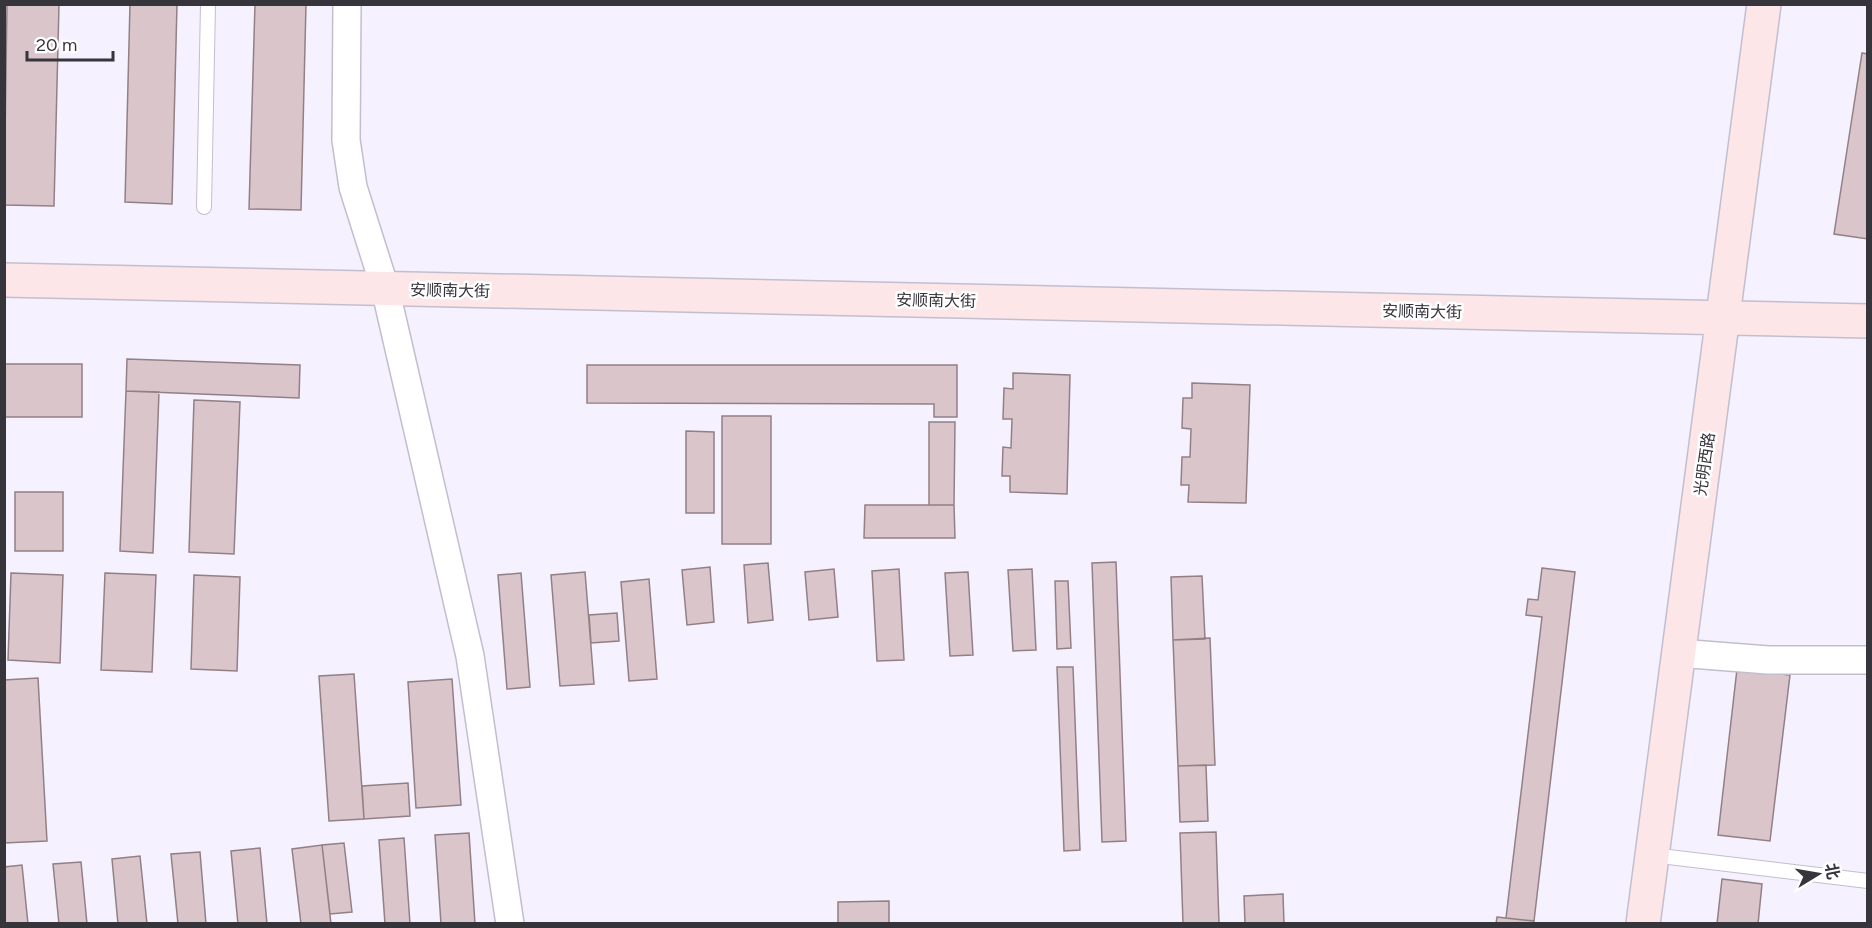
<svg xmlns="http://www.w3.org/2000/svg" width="1872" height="928" viewBox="0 0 1872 928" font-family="Figtree,'Noto Sans SC',sans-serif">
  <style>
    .building { fill: #d9c5ca; stroke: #928085; stroke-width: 1.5 }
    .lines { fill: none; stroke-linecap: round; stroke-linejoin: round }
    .lane-casing { stroke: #c3bece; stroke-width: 16 }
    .street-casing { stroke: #c3bece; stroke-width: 30 }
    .secondary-casing { stroke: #c3bece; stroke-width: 36 }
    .lane { stroke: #fff; stroke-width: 14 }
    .street { stroke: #fff; stroke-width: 27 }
    .secondary { stroke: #fce6e8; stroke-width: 33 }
    .labels { text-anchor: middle; stroke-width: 5; stroke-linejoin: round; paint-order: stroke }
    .street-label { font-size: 16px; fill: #37353c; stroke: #fff }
  </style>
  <rect width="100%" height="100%" fill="#f5f1ff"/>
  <path class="building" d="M7 4H59L54 206 4 205Z
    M130 4H177L172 204 125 202Z
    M255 4H306L301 210 249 209Z
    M1862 53 1868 54V239L1834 234Z
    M127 359 300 365 299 398 126 391Z
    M4 364H82V417H4Z
    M587 365H957V417H934V404L587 403Z
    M1013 373 1070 375 1067 494 1010 492V476H1002L1003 447 1011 448 1012 419H1003L1004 388 1013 389Z
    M1192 383 1250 385 1246 503 1188 502 1189 485H1181L1182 457H1190L1191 429 1182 428 1183 398H1192Z
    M126 391 159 392 153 553 120 551Z
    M194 400 240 402 234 554 189 552Z
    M722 416H771V544H722Z
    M929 422H955L954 505H929Z
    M686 431 714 432V513H686Z
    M15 492H63V551H15Z
    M865 505H954L955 538H864Z
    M1116 562 1126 841 1102 842 1092 563Z
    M768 563 773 620 748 623 744 565Z
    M710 567 714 622 687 625 682 570Z
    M1542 568 1575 572 1534 921 1506 918 1542 617 1526 615 1528 599 1538 600Z
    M834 569 838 617 809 620 805 572Z
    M899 569 904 660 877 661 872 571Z
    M1032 569 1036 650 1013 651 1008 570Z
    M585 572 594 684 560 686 551 575Z
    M968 572 973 655 950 656 945 573Z
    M11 573 63 575 60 663 8 660Z
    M105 573 156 575 152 672 101 670Z
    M521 573 530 687 507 689 498 575Z
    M194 575 240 577 237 671 191 669Z
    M1202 576 1205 639 1173 640 1171 577Z
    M649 579 657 679 629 681 621 582Z
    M1055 581H1068L1071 648 1057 649Z
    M617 613 619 641 591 643 589 615Z
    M1210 638 1215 765 1178 766 1173 640Z
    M1057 667H1073L1080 850 1064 851Z
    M1737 669 1790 675 1770 841 1718 835Z
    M354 674 364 819 329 821 319 676Z
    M38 678 47 841 4 843V680Z
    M452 679 461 805 416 808 408 682Z
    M1206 765 1208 821 1180 822 1178 766Z
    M408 783 410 816 364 819 362 786Z
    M1216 832 1219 924H1183L1180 833Z
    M469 833 475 924H441L435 835Z
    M404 838 410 924H385L379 840Z
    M344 843 352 912 330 914 322 845Z
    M322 845 331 924H301L292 849Z
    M260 848 267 924H238L231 851Z
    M200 852 206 924H178L171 854Z
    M140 856 147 924H118L112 859Z
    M81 862 87 924H59L53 864Z
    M22 865 28 924H4V867Z
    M1722 879 1762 884 1758 924H1717Z
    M1283 894 1284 924H1245L1244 896Z
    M889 901V924H838V902Z
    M1497 917 1534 921 1533 924H1496Z"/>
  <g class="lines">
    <g class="lane-casing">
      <path id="lane" d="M204 207 208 4
        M1652 855 1868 881"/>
    </g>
    <g class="street-casing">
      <path id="street" d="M347 4 346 140 353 187 385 288 470 656 510 924
        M1678 653 1768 660H1868"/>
    </g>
    <g class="secondary-casing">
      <path id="secondary" d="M4 280 1868 321
        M1643 924 1764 4"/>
    </g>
    <use href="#lane" class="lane"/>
    <use href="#street" class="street"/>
    <use href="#secondary" class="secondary"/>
  </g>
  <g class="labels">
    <g class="street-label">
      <text transform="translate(450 290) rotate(1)" y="6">安顺南大街</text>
      <text transform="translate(936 300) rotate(1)" y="6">安顺南大街</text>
      <text transform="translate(1422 311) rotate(1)" y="6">安顺南大街</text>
      <text transform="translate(1704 464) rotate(-82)" y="6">光明西路</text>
    </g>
  </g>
  <rect width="1872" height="928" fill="none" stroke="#37353c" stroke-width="12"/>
  <g transform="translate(1818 874) rotate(79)" stroke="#ffffff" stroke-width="4.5" paint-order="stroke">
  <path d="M0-4.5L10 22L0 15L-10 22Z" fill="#37353c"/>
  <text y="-9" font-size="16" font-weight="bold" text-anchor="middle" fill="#37353c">北</text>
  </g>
  <path d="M27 51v9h86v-9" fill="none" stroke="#37353c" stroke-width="3"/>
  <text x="36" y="51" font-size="18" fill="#37353c" stroke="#ffffff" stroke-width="4.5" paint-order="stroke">20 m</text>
</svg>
